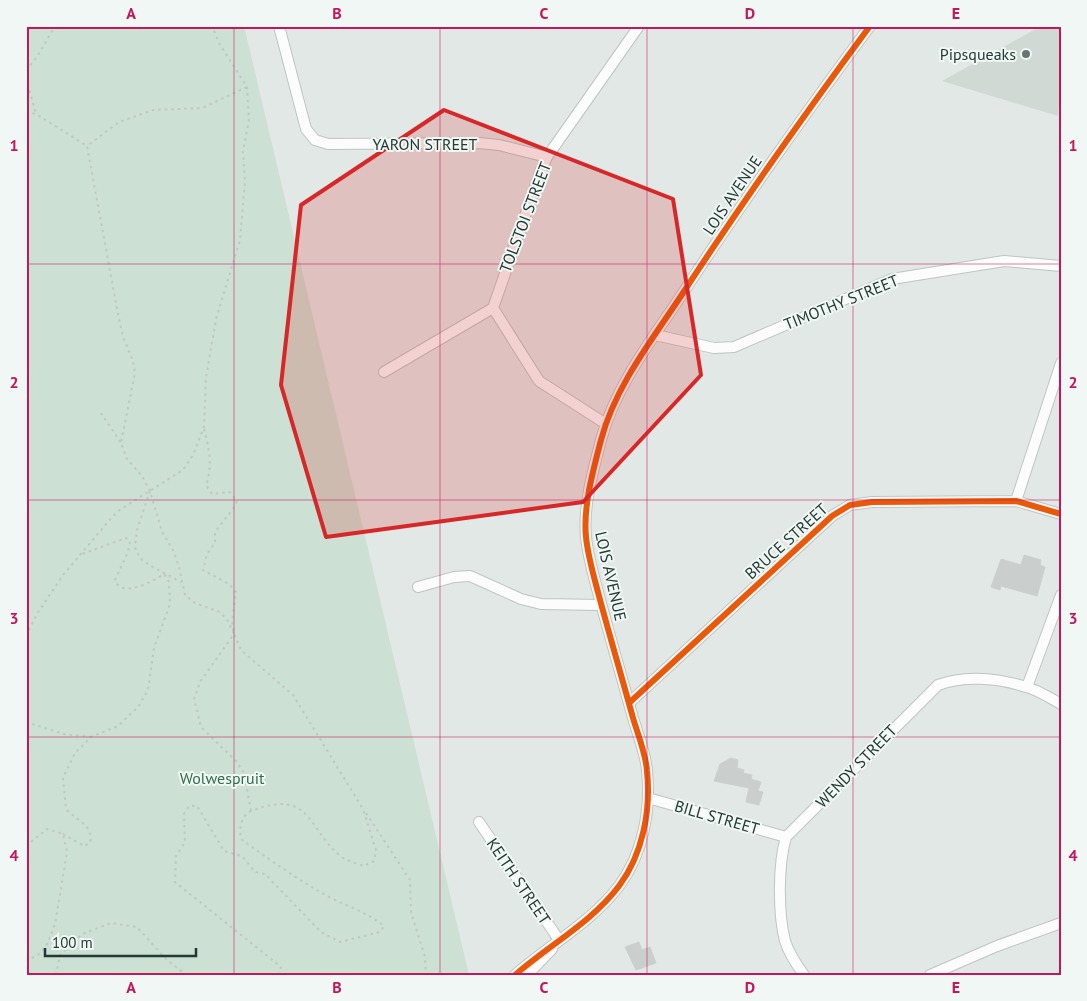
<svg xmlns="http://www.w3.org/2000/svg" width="1087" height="1001" viewBox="0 0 1087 1001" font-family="'PT Sans',sans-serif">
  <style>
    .built { fill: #d1d9d5 }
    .green { fill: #cce0d3 }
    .building { fill: #cacfcd; stroke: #cbd1ce }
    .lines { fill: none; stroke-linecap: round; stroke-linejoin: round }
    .minor-casing { stroke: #bfc5c2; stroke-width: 12 }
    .path { stroke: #c0c8c5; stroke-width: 2; stroke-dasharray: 2.5 4; stroke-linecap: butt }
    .minor { stroke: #fbfcfb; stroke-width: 10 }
    .cycleway-casing { stroke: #f0f7f4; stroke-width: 9 }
    .cycleway { stroke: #e8590c; stroke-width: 6 }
    .marked { fill: #d62828; fill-opacity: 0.2; stroke: #d62828; stroke-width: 4; stroke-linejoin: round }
    .grid { fill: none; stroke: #c2185b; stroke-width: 1; stroke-opacity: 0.55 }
    .poi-dot { fill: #657772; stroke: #f0f7f4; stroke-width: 2 }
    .labels { text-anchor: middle; stroke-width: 4; stroke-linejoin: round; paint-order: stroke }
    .poi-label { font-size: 16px; fill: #223a34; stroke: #f0f7f4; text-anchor: end }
    .street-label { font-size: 16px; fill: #223a34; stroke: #f0f7f4 }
    .park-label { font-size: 16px; fill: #2f6e4b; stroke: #f0f7f4 }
    .neatline { fill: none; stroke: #c2185b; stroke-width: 2 }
    .grid-label { font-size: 16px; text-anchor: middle; font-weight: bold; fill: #c2185b }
  </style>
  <rect width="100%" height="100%" fill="#e2e8e5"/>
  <path class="built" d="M1041 26H1061V94L1058 116 942 81Z"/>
  <path class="green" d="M26 26H244L469 975H26Z"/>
  <path class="building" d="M1024 555 1041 560 1040 565 1045 567 1037 596 1001 586 1000 590 991 587 1001 559 1021 565Z
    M731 758 738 760 737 768 744 770 743 773 752 775 751 779 761 782 758 791 763 792 759 805 746 802 749 788 714 781 720 764Z
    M639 942 642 950 650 947 656 963 636 970 625 947Z"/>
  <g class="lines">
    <g class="minor-casing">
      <path id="minor" d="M279 26 306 129 315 140 328 144 479 143 499 145 547 157
        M493 308 539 381 606 424
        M655 335 714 348 734 347 892 279 1004 261 1061 266
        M384 372 493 308 540 173 547 157 639 26
        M1016 501 1061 363
        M418 587 454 577 470 576 521 599 541 604 601 605
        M1027 687 1061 595
        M629 703 832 516 850 505 872 502 1016 501 1061 514
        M648 798 786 837
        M479 822 559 940
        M515 975C549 945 591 923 619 886 643 854 651 810 647 771 646 754 638 735 633 718 622 678 610 637 599 596 594 577 588 557 586 537 583 506 593 471 601 440 615 387 651 341 681 296 741 204 804 115 870 26
        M527 975 552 949
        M804 975C796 964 789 954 785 941 778 914 778 864 786 837L938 685C965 675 998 678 1026 687 1038 690 1050 698 1061 704
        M930 975 997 946 1061 923"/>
    </g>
    <path class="path" d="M26 70 37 57 55 26
      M26 78 36 114
      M247 87 202 108 153 110 119 122 87 146 118 314 123 337 133 361 135 373 121 443 127 459 142 476 150 491 162 532 173 550 179 567 185 595 195 603 220 612 228 621 234 634 200 682 194 699 201 727 236 761 244 773 251 811
      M26 112 36 114 87 146
      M101 413 121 443
      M204 429C209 448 213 466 206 485L212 494 230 492 237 501 233 509 215 532V543L207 554 203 570 229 584 236 592 232 622 234 634 241 650 293 695 363 809
      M150 491 137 530 135 548 140 558 151 566 181 582
      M26 636 37 614 63 575 113 516 121 509 183 470 193 455 204 427 206 378 216 319 240 240 245 182 243 152 249 120 247 87 219 43 212 26
      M26 722 64 734 91 737
      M366 813 410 880 411 912 425 957 426 975
      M63 834 84 846 90 843C94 825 77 821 66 809L63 778 75 753 91 737 118 726 138 707 148 690 154 648 170 604 169 582 164 574C153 581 122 599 115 580L128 552 130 541 126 538 82 554
      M26 846 47 829 63 834 67 852 55 924 48 943 38 955 26 961
      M56 975 60 955 82 934 111 923 137 927 165 958 186 975
      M278 975 281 967 175 882 176 856 185 842 184 814 189 806H197L224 851 242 856 255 872 265 874 321 932 340 942 380 932 384 926C366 911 342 905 322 893 294 877 267 858 241 839 239 827 241 814 254 810 310 789 308 828 339 855 346 861 356 863 364 866L374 861 376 850 363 809"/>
    <use href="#minor" class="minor"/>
    <g class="cycleway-casing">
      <path id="cycleway" d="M629 703 832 516 850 505 872 502 1016 501 1061 514
        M515 975C549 945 591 923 619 886 643 854 651 810 647 771 646 754 638 735 633 718 622 678 610 637 599 596 594 577 588 557 586 537 583 506 593 471 601 440 615 387 651 341 681 296 741 204 804 115 870 26"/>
    </g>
    <use href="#cycleway" class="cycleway"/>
  </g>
  <path class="marked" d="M444 110 673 199 701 375 583 502 326 537 281 385 301 205Z"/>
  <path class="grid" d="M234 26V975M440 26V975M647 26V975M853 26V975M26 264H1061M26 500H1061M26 737H1061"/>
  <circle class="poi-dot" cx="1026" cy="54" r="5"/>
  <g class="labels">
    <g class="poi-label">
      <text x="1016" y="60">Pipsqueaks</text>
    </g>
    <g class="street-label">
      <text x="425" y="150">YARON STREET</text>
      <text transform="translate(732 195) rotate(-56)" y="6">LOIS AVENUE</text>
      <text transform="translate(525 217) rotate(-69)" y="6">TOLSTOI STREET</text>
      <text transform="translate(841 302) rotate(-22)" y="6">TIMOTHY STREET</text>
      <text transform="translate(786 541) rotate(-42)" y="6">BRUCE STREET</text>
      <text transform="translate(611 576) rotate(77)" y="6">LOIS AVENUE</text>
      <text transform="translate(856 766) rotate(-46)" y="6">WENDY STREET</text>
      <text transform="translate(717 817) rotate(16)" y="6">BILL STREET</text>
      <text transform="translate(519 881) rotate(56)" y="6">KEITH STREET</text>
    </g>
    <g class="park-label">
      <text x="222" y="784">Wolwespruit</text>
    </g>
  </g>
  <rect width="1087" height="1001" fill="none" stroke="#f0f7f4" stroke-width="55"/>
  <path d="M45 948v8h151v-8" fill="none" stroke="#223a34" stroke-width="2.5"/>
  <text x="52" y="948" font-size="15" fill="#223a34" stroke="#f0f7f4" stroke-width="4" paint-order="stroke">100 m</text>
  <rect x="28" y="28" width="1032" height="946" class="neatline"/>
  <g class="grid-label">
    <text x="131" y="19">A</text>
    <text x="337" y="19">B</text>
    <text x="544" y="19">C</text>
    <text x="750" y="19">D</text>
    <text x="956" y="19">E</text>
    <text x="14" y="151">1</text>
    <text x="1073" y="151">1</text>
    <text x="14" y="388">2</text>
    <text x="1073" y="388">2</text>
    <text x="14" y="624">3</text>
    <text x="1073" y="624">3</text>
    <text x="14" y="861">4</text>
    <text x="1073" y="861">4</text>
    <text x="131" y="993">A</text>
    <text x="337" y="993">B</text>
    <text x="544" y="993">C</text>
    <text x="750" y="993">D</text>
    <text x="956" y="993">E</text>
  </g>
</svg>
